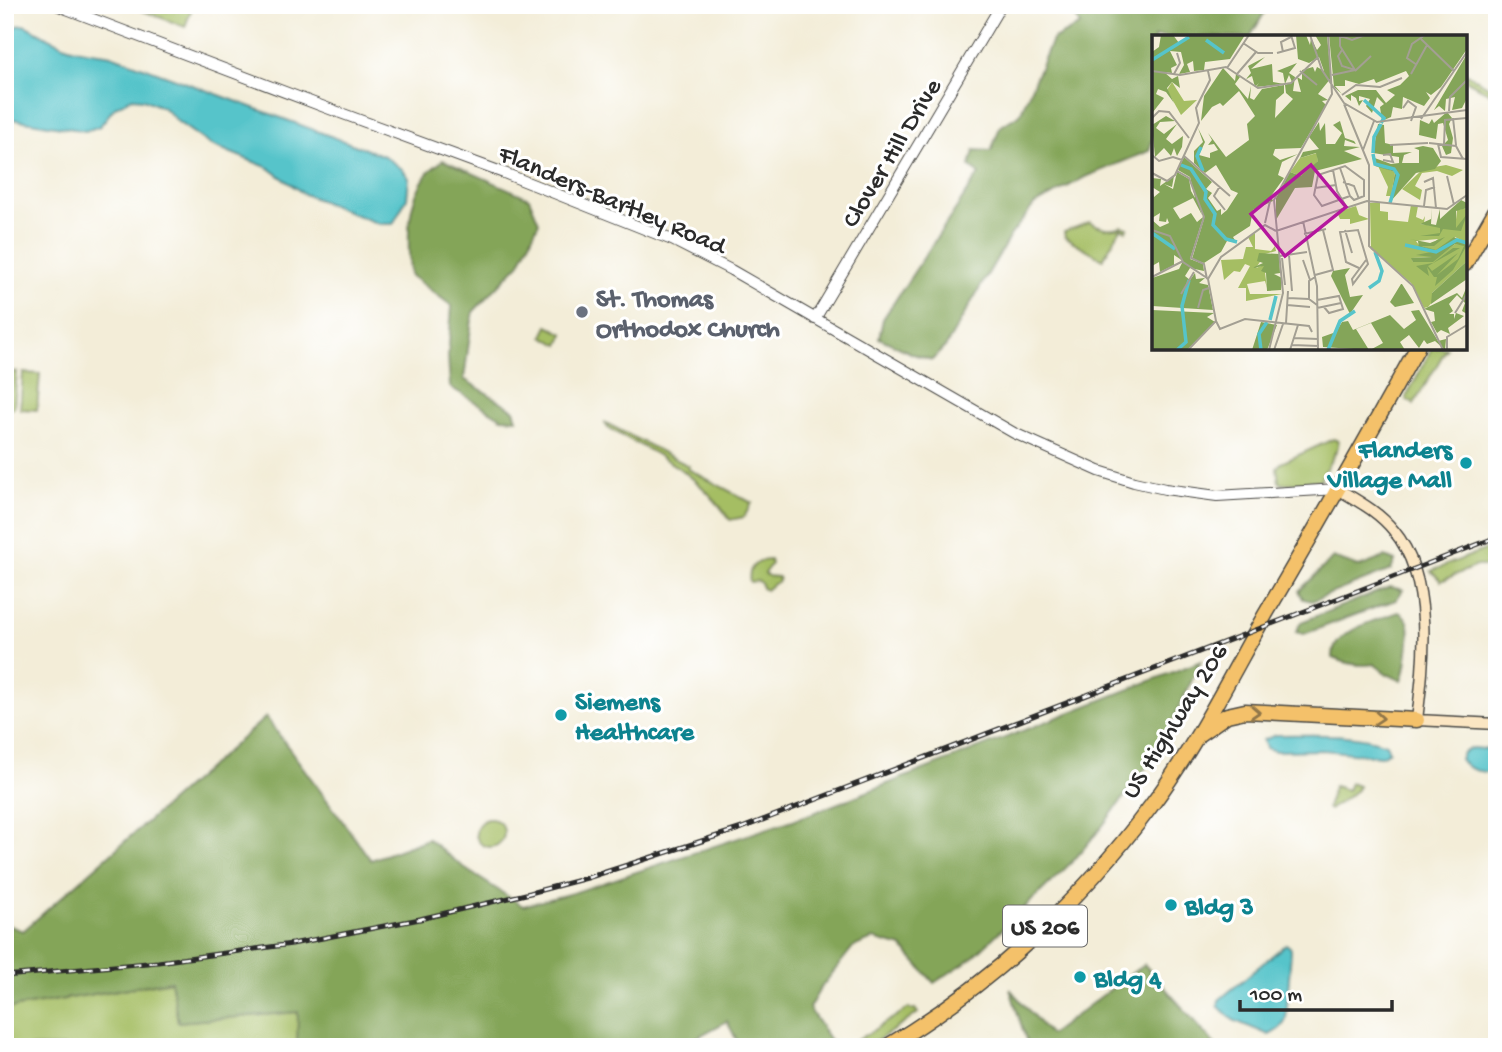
<svg xmlns="http://www.w3.org/2000/svg" width="1502" height="1052" viewBox="0 0 1502 1052" font-family="'Gochi Hand',sans-serif">
  <style>
    .green { fill: #a5be63; stroke: #687447; stroke-width: 2 }
    .forest { fill: #84a559; stroke: #586842; stroke-width: 2 }
    .water { fill: #56c4ca; stroke: #40787a; stroke-width: 2 }
    .lines { fill: none; stroke-linecap: round; stroke-linejoin: round }
    .tertiary-casing { stroke: #494845; stroke-width: 12 }
    .secondary-casing { stroke: #494845; stroke-width: 13 }
    .trunk-casing { stroke: #494845; stroke-width: 17 }
    .tertiary { stroke: #fff; stroke-width: 10 }
    .secondary { stroke: #fbe6c3; stroke-width: 10 }
    .trunk { stroke: #f4c16a; stroke-width: 14 }
    .rail-casing { stroke: #2b2b2b; stroke-width: 5 }
    .rail { stroke: #fff; stroke-width: 2.5; stroke-dasharray: 8; stroke-linecap: butt }
    .oneway { stroke: #90764a }
    .worship-dot { fill: #6b7280; stroke: #fff; stroke-width: 2.5 }
    .culture-dot { fill: #0f9aa8; stroke: #fff; stroke-width: 2.5 }
    .labels { text-anchor: middle; stroke-width: 6; stroke-linejoin: round; paint-order: stroke }
    .shield { fill: #fff; stroke: #6b6b6b; stroke-width: 2 }
    .shield-label { font-size: 24px; font-weight: bold; fill: #2b2b2b }
    .street-label { font-size: 26px; fill: #2b2b2b; stroke: #fff }
    .worship-label { font-size: 26px; font-weight: bold; fill: #5b616d; stroke: #fff; text-anchor: start }
    .culture-label { font-size: 26px; font-weight: bold; fill: #0d838f; stroke: #fff; text-anchor: start }
    .inset-river { fill: none; stroke: #56c4ca; stroke-width: 3.5 }
    .inset-road { fill: none; stroke: #a39f93; stroke-width: 2 }
    .view { fill: #b5179e; fill-opacity: 0.15; stroke: #b5179e; stroke-width: 3.5 }
    .inset-edge { fill: none; stroke: #2b2b2b; stroke-width: 3.5 }
  </style>
  <rect width="100%" height="100%" fill="#fff"/>
  <filter id="ink" filterUnits="userSpaceOnUse"><feTurbulence type="fractalNoise" baseFrequency=".0143" numOctaves="2"/><feDisplacementMap in="SourceGraphic" scale="14" xChannelSelector="R" yChannelSelector="G"/><feConvolveMatrix kernelMatrix="1 2 1 2 8 2 1 2 1" color-interpolation-filters="sRGB"/></filter>
  <filter id="wash" filterUnits="userSpaceOnUse"><feTurbulence type="fractalNoise" baseFrequency=".00686" numOctaves="4" result="noise"/><feDisplacementMap in="SourceGraphic" scale="28" xChannelSelector="R" yChannelSelector="G"/><feGaussianBlur stdDeviation="1.57" result="paint"/><feColorMatrix in="noise" values="0 0 0 0 0 0 0 0 0 0 0 0 0 0 0 0 0 1.4 0 .05"/><feComposite in="paint" operator="in"/></filter>
  <g filter="url(#wash)">
    <rect width="100%" height="100%" fill="#f3edd8"/>
    <path class="green" d="M128 5H193L185 27Z
      M1465 73 1497 91V97L1465 80Z
      M1089 222C1101 227 1109 231 1122 226L1128 228 1126 231 1121 228 1103 259 1065 237 1064 232Z
      M548 326 564 334 559 345 543 336Z
      M1432 348H1447L1414 404 1407 400 1406 397Z
      M5 371 17 372 14 408H5Z
      M23 373 40 374 37 410 20 409Z
      M604 422 689 466 688 469 752 503 744 517 730 520C696 470 658 455 608 428Z
      M1333 439 1338 441V447L1320 480 1282 484 1279 482 1277 468 1281 463Z
      M1497 545V566H1476L1441 581 1431 571Z
      M770 560 771 564 765 572V574L768 576 778 577 779 581 773 584 766 590 762 588 761 583 758 581 750 582C747 568 756 560 770 560Z
      M1350 783 1358 786 1357 790 1329 810 1327 808 1334 786 1347 790Z
      M476 833a14 14 0 1 1 28 0a14 14 0 1 1-28 0Z
      M172 981 178 1022 299 1012 297 1047H5V1009Z
      M909 1008 911 1010 915 1009 918 1013 903 1024 867 1047H856L853 1043Z"/>
    <path class="forest" d="M1072 5H1269L1250 37H1154V135L1149 151 1085 177 1034 205 1010 236 946 346 932 360 913 354 879 338 883 319 979 174 970 166 974 150 991 151 1000 127 1020 114 1052 40 1080 25 1071 10Z
      M443 160 529 198 539 222 520 263 473 312 464 379 514 410 517 419 502 418 450 387 448 356 452 306 410 275C408 239 405 206 427 174 430 169 438 165 443 160Z
      M1385 557 1395 561 1391 570 1312 601 1303 599 1299 591 1333 558 1359 567Z
      M1390 587 1403 590 1396 600 1304 634 1296 632 1301 622Z
      M1399 612C1404 615 1408 619 1409 625 1411 634 1406 672 1402 681L1387 674 1374 664C1361 667 1345 663 1333 658 1333 655 1333 651 1335 647 1343 629 1381 618 1399 612Z
      M1201 661 1159 750 1101 828 1074 860 972 958 934 983 902 947 873 939 853 947 820 989 809 1008 833 1045 832 1047H740L727 1021 679 1047H297L298 1012 178 1022 171 981 5 1009V924L23 931 266 717 371 860 428 839 467 870 523 906 576 892 808 815Z
      M1144 964 1217 1047H1024L1027 1043 1010 989 1050 1035Z"/>
    <path class="water" d="M23 25C36 30 47 38 59 43 75 51 94 52 111 55L384 156 402 169 409 178 407 198 393 224H379L304 194 269 168 209 144 178 122 164 108 143 99 132 98 115 107 100 126 86 131 5 118V31L12 27Z
      M1276 735C1312 735 1352 732 1386 744L1389 751 1381 756 1323 750 1275 751 1266 748 1263 740Z
      M1472 748 1497 750V773C1483 772 1468 772 1460 759 1462 752 1465 750 1472 748Z
      M1286 944 1290 947 1291 950 1286 1020C1282 1028 1277 1031 1269 1035L1233 1020 1218 1006 1219 1000Z"/>
  </g>
  <g filter="url(#ink)">
    <g class="lines">
      <g class="tertiary-casing">
        <path id="tertiary" d="M56 5 327 108 504 173 672 240 731 270 1014 433 1099 471 1134 482 1165 489 1217 496 1338 489
          M1487 5 1497 11
          M815 319 1001 5"/>
      </g>
      <g class="secondary-casing">
        <path id="secondary" d="M1338 489C1358 501 1379 512 1394 531 1434 579 1424 662 1417 720L1497 724"/>
      </g>
      <g class="trunk-casing">
        <path id="trunk" d="M1465 264 1497 208
          M1198 735 1227 715 1245 711 1417 720
          M886 1047C989 986 1080 902 1151 806 1195 747 1229 679 1265 615 1317 527 1367 438 1417 348"/>
      </g>
      <use href="#tertiary" class="tertiary"/>
      <use href="#secondary" class="secondary"/>
      <use href="#trunk" class="trunk"/>
      <g class="rail-casing">
        <path id="rail" d="M5 976 158 962 292 944 420 919 530 893 587 878 742 828 1497 537"/>
      </g>
      <use href="#rail" class="rail"/>
    </g>
    <defs><path id="oneway-chevron" d="M-2-3.5L2.5 0L-2 3.5" fill="none" stroke-width="1.6" stroke-linecap="round" stroke-linejoin="round" transform="scale(1.75)"/></defs>
    <g class="oneway">
      <use href="#oneway-chevron" transform="translate(1255 712) rotate(3)"/>
      <use href="#oneway-chevron" transform="translate(1379 718) rotate(4)"/>
    </g>
  </g>
  <circle class="worship-dot" cx="582" cy="312" r="7"/>
  <g class="culture-dot">
    <circle cx="1466" cy="463" r="7"/>
    <circle cx="561" cy="715" r="7"/>
    <circle cx="1171" cy="905" r="7"/>
    <circle cx="1080" cy="977" r="7"/>
  </g>
  <g class="labels">
    <rect class="shield" x="1003" y="905.5" width="84" height="41" rx="5"/>
    <g class="shield-label">
      <text x="1045" y="934">US 206</text>
    </g>
    <g class="street-label">
      <text transform="translate(890 152) rotate(-59)" y="9">Clover Hill Drive</text>
      <text transform="translate(613 198) rotate(23)" y="9">Flanders-Bartley Road</text>
      <text transform="translate(1173 720) rotate(-58)" y="9">US Highway 206</text>
    </g>
    <g class="worship-label">
      <text x="596" y="306">St. Thomas<tspan x="596" dy="30">Orthodox Church</tspan></text>
    </g>
    <g class="culture-label">
      <text x="1452" y="457" text-anchor="end">Flanders<tspan x="1452" dy="30">Village Mall</tspan></text>
      <text x="575" y="709">Siemens<tspan x="575" dy="30">Healthcare</tspan></text>
      <text x="1185" y="914">Bldg 3</text>
      <text x="1094" y="986">Bldg 4</text>
    </g>
  </g>
  <g transform="translate(1152 35)">
    <rect width="315" height="315" fill="#f3edd8"/>
    <path d="M20 47 32 66 45 65 29 80 15 55ZM165 118 166 126 155 139 149 141 138 137 148 123ZM294 130 311 135 300 141 285 136 270 138 263 151 270 155 268 165 250 154 271 134ZM226 131 243 137 239 161H234L236 152ZM228 167V176L236 177V185L256 187 259 170 266 171 264 182 271 185 273 181 272 188 268 189 303 194 305 175 315 173V208L303 202 284 216 269 211H278L286 204 264 206 267 210 280 216V222L260 223 261 227 281 226 303 209 315 210V226L280 258 283 264 276 272 272 273 259 248 219 214 218 168ZM204 171 207 180 217 184 198 189V184H188L185 177ZM103 198V214L119 216 123 211 124 216 113 219 104 233 112 230 115 253 113 246 95 249 98 259H130L94 266V253H86L98 231 93 229 88 237 82 236 72 245 69 225 91 224 94 212H101L96 202Z" fill="#a5be63"/>
    <path d="M9 0H21L27 8 37 1 93 0 78 24 53 27 52 35 42 36 41 26 35 29 38 37 27 39 32 30 29 17 18 16 25 30 19 33 20 38 12 37 20 44 26 41 28 53 20 47 15 53 22 68 14 57 6 54 4 59 12 63 1 77 0 17 7 12ZM144 0H154L158 10 159 3 165 15 169 10 163 0H175L179 43 166 59 176 65 170 66 174 70 149 113 123 114 121 120 128 125 146 119 130 127 126 140 132 143 119 161 121 166 101 175 98 191 81 202 84 207 75 206 69 217 52 228 40 224 52 184 51 179 48 174 51 183 38 224 51 229 52 236 38 233 33 241 38 245 43 238 44 244 53 243 47 248 56 250 61 275 0 271V243L27 234 31 226 22 220V230L8 237 7 227 0 231V185L8 192 17 188 15 183 14 187 7 186 8 178 0 183V155L2 162 8 157 0 152V143L9 144 8 151 22 141 20 152 12 149 21 154 25 137 37 144 39 156 43 163 38 142 26 135 32 122 60 147 54 154 60 158 56 163 65 176 69 174V180L75 175 86 158 79 155 64 130 53 138 42 128V116L51 107 46 93 53 107 47 120 58 123V118L66 115 62 109 56 110 60 105 56 98 74 122 97 105 95 89 103 81 87 56 71 71 68 68 60 72 49 86 52 61 71 33 83 46 84 39 88 42 83 49 96 64 99 51 98 63 102 65 110 54 132 50V58L124 65 123 83 141 64 134 58 133 50 140 47 137 40 133 49 131 38 125 36 145 28 137 38 143 42 141 56 149 57 145 42 150 45V35L161 32 163 37 165 32 172 36 167 22 157 28 146 24ZM41 163 51 182 45 187 39 178 28 184 21 173ZM177 0H315V14L289 52 279 60 274 57 278 63 272 71 251 62 250 74 241 72 239 82 230 86 228 72 232 69 225 62 220 78 214 71 218 64 207 61V66L211 65 207 71 204 63 199 60V66L193 61 206 55H224L234 68 243 60 235 55 248 50 257 41 254 36 224 48 222 44 207 49 193 45V51H183L190 59 182 52ZM315 19V63L310 73 300 75 303 62 294 64 293 76 287 71 282 75ZM113 22 99 34 120 29 121 47 132 49 104 52 107 48 103 52 100 41 94 44 99 38 96 31ZM295 77 300 83 297 89 301 103 299 118 294 120 290 111 296 105 291 88 286 89 284 104 267 100 268 85 277 89 280 84 282 88ZM14 81 23 86 8 87 4 93 12 99 25 89 14 104 20 109 31 101 30 112 25 121 22 113 19 121 12 113 3 122 0 90ZM188 86 193 103 202 106 204 109 193 105 192 111 208 112 192 116 210 124 163 136 160 152 143 153 124 185V163L138 137 149 141 166 126 164 118 148 123 151 117 167 114 157 102 167 87 168 96 173 88 174 109H183L190 98 181 90ZM226 89 232 90 233 108 241 110V118L260 117 252 120 250 128H267V115L262 113 271 111 281 113 289 126 283 134 264 138 238 167 243 137 223 131 220 122 239 129 247 128V122L221 118ZM309 165 315 168V173L304 176V193L315 179 309 196 291 194 287 201H268L288 198V193L268 189 279 184 280 173 279 189 284 190 288 174V184ZM293 202 282 211H269L284 215 302 202 315 210 301 235 283 251 285 242H282L275 232 277 241 264 231 281 228 301 213H308L276 231 280 236 306 218 285 240 306 224 312 211 303 209 281 227H261L259 223 280 222 264 220 279 217 267 214 266 206 258 204 278 208ZM107 218 127 219 128 238 122 239 130 243 129 255 115 256 114 238 109 236 112 231 100 233 111 228 105 226ZM315 226V244L279 269 280 258ZM198 233 193 240 198 262 211 260 198 279 179 241 181 236ZM249 249H250L262 268 243 272 238 267ZM315 251V279L310 276 313 268 305 260 297 269 301 276 297 279H302V284L304 278 312 281 296 293 298 299 289 295 285 298 279 287 283 286 282 277 272 274 305 258 310 263ZM0 275 62 278 55 282 63 287 35 315H0ZM267 275 286 306 294 304 293 315 283 306 275 309 272 305 267 313 257 300 248 307 253 315H218L231 308 219 288 204 294 217 315 171 312 170 302 184 297 190 287 196 286 201 295 238 280 252 294 264 285 259 276ZM109 287 125 290 115 315H100Z" fill="#84a559" fill-rule="evenodd"/>
    <path class="inset-river" d="M54 5 72 18M0 25 37 2M212 65 232 83 229 88M49 112 45 121 51 136M221 118 222 102 229 89M221 119 223 129 242 134 246 140 238 168M29 130 39 134 54 157 53 164 63 179 61 190 74 204 85 207M0 198 23 214M253 210 284 217 305 205 315 208M217 253 227 246 230 236 223 217M118 285 124 261M25 315 34 307 30 271 37 245M109 315 107 299 115 287M176 315 188 286 203 276"/>
    <path class="inset-road" d="M158 0 170 35 192 68 225 87 315 75M186 0 200 5 213 0M269 4 302 36M91 8 106 18H121M190 15 186 21 190 31 203 35M131 17 129 7 139 2M125 18 143 13 139 0M265 30 255 23 260 9 273 0M75 33 97 0M0 36 28 40 74 32 106 53 139 48 165 23M148 36 165 50M203 36 219 21M22 39 28 28 25 18M85 39 104 17M259 39 275 10M180 40 203 35 188 11V0M190 60 204 50 228 52 250 43M192 69 217 130V211L261 251 291 315M251 73 256 66 264 72 259 86M297 76 298 62 315 45M0 83 7 76 17 77 37 103M301 83 304 110M269 84 315 17M277 108 304 111 311 124M286 109 289 122 315 124M292 109 293 85 315 83M238 110 276 108M211 115 222 86M0 120 7 126 21 122 30 125M32 121 78 161M231 125 241 127 238 119 231 120M193 131 212 145V161L202 165 198 161 170 171 162 160 166 140ZM188 133 198 161M181 135 185 156 195 173M25 136 37 143 52 182 39 223 52 229 55 244M0 138 15 146 23 140 47 88 44 73 58 45 56 36M295 141 302 170M191 147 202 151 207 164M272 147 281 143 284 173M68 151 62 161 73 175M163 153 184 150M272 171 274 155 283 152M151 186 165 251 166 315M113 188 118 166M0 195 18 201 31 227 55 243M193 195 200 218M124 196 215 166 295 174 315 160M152 199 174 194M137 220 140 256M128 221 155 217M130 223 133 250M151 225 158 245M207 233 194 227 188 197 206 195 216 229 201 249 200 244 214 225M163 240 181 235 171 195M0 242 31 226M163 242 157 246V264L165 270M29 259 42 237M136 263 157 264M165 265 187 261 191 274 177 278 172 272M135 270 158 272M46 273 51 255 57 253M165 273 189 268M303 278 315 259M64 286 68 294 93 284 157 291 160 297M134 288 136 256M142 303 166 304M140 310 167 311M36 315 64 286 56 244 69 222 113 190 124 196M117 315 131 258 122 165 180 59 176 0M122 315 131 289M138 315 146 290M295 315V302L315 290"/>
    <path class="view" d="M159 130 194 172 133 221 99 179Z"/>
    <rect width="315" height="315" class="inset-edge"/>
  </g>
  <rect width="1502" height="1052" fill="none" stroke="#fff" stroke-width="28"/>
  <path d="M1240 1000v10h152v-10" fill="none" stroke="#2b2b2b" stroke-width="3.5"/>
  <text x="1250" y="1000" font-size="21" fill="#2b2b2b" stroke="#ffffff" stroke-width="5" paint-order="stroke">100 m</text>
</svg>
